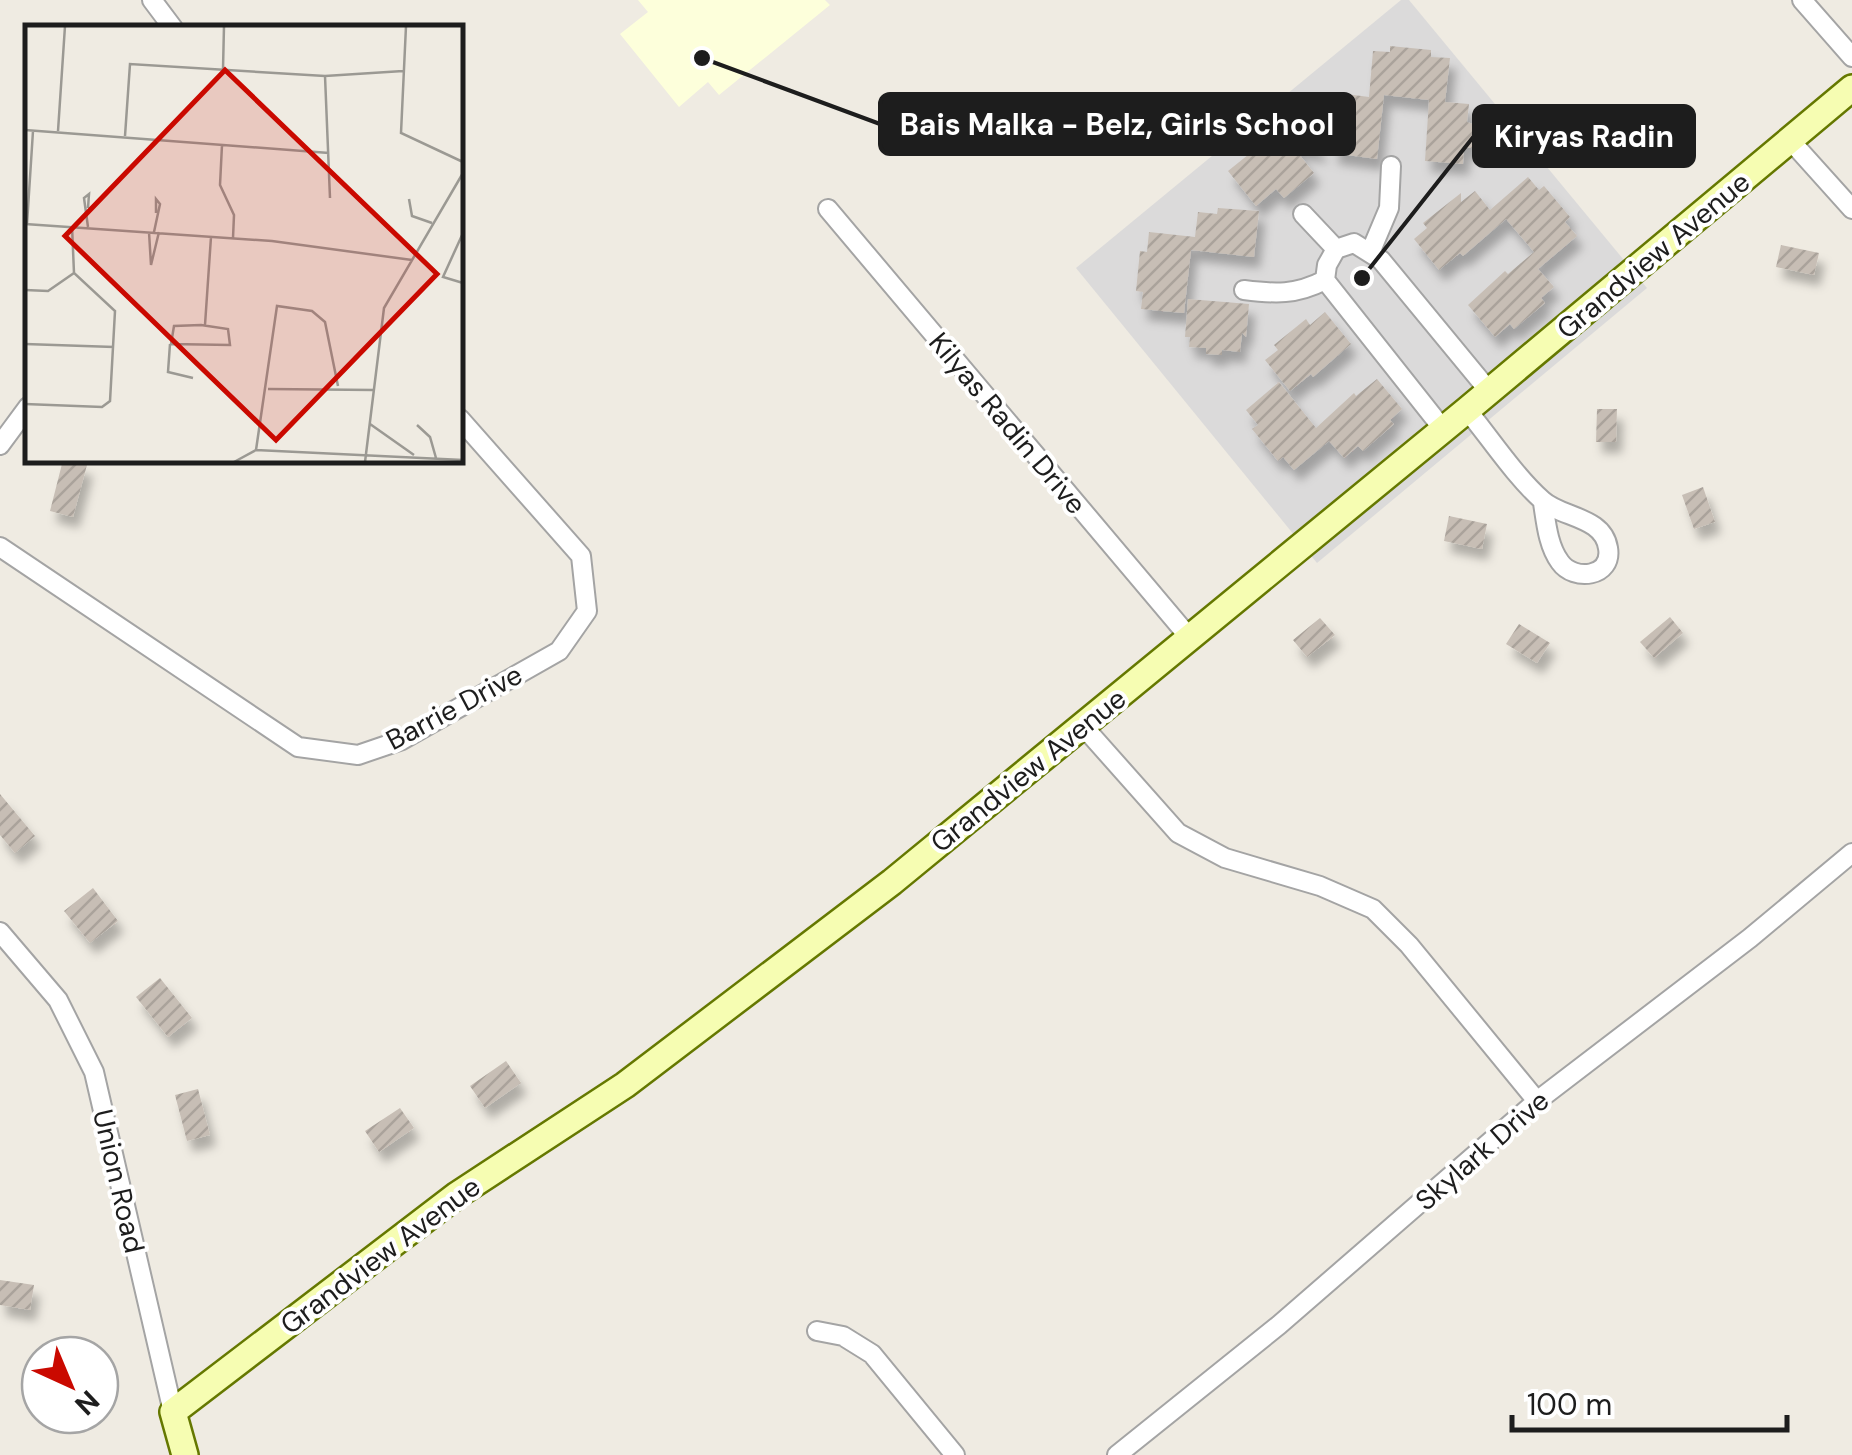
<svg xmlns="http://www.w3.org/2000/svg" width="1852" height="1455" viewBox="0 0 1852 1455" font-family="'DM Sans',sans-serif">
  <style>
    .residential { fill: #dbdada }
    .education { fill: #fdffdb }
    .building { fill: url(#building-hatch); filter: url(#shadow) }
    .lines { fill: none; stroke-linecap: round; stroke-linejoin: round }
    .street-casing { stroke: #a4a4a4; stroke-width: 22 }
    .secondary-casing { stroke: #657800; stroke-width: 30 }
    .street { stroke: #fff; stroke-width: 18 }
    .secondary { stroke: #f6fdb2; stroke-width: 25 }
    .labels { text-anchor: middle; stroke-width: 8; stroke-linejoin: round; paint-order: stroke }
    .street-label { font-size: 28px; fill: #1d1d1d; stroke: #fff }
    .inset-road { fill: none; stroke: #9b9993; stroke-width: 2.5 }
    .view { fill: #ca0900; fill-opacity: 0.15; stroke: #ca0900; stroke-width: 5 }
    .inset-edge { fill: none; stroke: #1d1d1d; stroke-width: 5 }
    .leader { fill: none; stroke: #1d1d1d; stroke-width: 4 }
    .callout-dot { fill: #1d1d1d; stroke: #fff; stroke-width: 4 }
    .callout { fill: #1d1d1d; stroke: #1d1d1d; stroke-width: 4 }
    .callout-label { font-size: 30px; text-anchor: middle; font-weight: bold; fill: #fff }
  </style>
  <defs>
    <pattern id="building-hatch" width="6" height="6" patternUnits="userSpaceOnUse" patternTransform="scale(2.5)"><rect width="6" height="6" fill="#c7beb5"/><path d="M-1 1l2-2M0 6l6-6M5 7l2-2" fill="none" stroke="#aaa39b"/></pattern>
    <filter id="shadow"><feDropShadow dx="6" dy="11" stdDeviation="5" flood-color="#0004"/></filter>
  </defs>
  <rect width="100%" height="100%" fill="#efebe2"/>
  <path class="residential" d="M1401 0H1409L1647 288 1317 563 1076 268Z"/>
  <path class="education" d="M638 0H825L830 5 719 95 708 82 679 107 620 34 648 12Z"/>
  <path class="building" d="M1390 46 1431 50V57L1450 58 1445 102 1469 104 1467 122 1473 124 1472 148 1464 147 1463 164 1425 161 1429 100 1384 95 1377 159 1332 153 1336 110 1344 112 1346 94 1369 97 1373 51 1390 52Z
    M1295 117 1323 152 1294 148 1314 173 1284 198 1276 189 1256 206 1228 171Z
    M1528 177 1539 190 1544 186 1570 217 1565 222 1577 236 1538 269 1554 287 1541 298 1545 303 1514 329 1510 324 1495 337 1468 305 1505 271 1508 274 1534 252 1506 219 1463 256 1460 253 1439 270 1414 239 1427 228 1423 223 1461 193V202L1475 191 1490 210Z
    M1218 208 1259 211 1254 257 1191 250 1184 313 1141 309 1143 292 1136 291 1140 251 1147 252 1149 232 1195 237 1198 212 1217 214Z
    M1781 245 1819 253 1814 275 1776 267Z
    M1188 299 1249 304 1246 337 1242 333 1240 352 1222 350V355L1206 354V348L1189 347 1190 337H1185Z
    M1325 312 1351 344 1313 377 1311 374 1290 391 1265 360 1278 350 1274 345 1306 319 1310 325Z
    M1377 379 1402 409 1390 420 1394 424 1363 451 1358 446 1344 458 1329 441 1294 470 1283 457 1278 461 1252 429 1258 425 1246 410 1279 382 1316 428 1354 393 1356 396Z
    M1597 409H1617L1616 442H1596Z
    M63 460 87 465 73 517 50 511Z
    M1703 487 1715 522 1694 529 1682 495Z
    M1449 516 1487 524 1482 549 1444 541Z
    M1670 617 1683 633 1654 658 1640 642Z
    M1320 618 1335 635 1307 657 1293 640Z
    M1519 624 1550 643 1537 663 1506 644Z
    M0 794 35 836 15 853 0 835Z
    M93 888 118 921 90 943 64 911Z
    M160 978 192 1018 168 1037 136 997Z
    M506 1061 521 1083 485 1108 470 1086Z
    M198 1089 210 1135 187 1141 175 1095Z
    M400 1108 414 1128 379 1152 365 1131Z
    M0 1280 34 1285 30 1310 0 1305Z"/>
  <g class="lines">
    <g class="street-casing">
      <path id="street" d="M152 0 173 28
        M1802 0 1852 57
        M1790 140 1852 209
        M828 209 1189 637
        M1303 214 1336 249
        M1370 253 1389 208 1391 166
        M1244 290C1275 294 1296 295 1325 280
        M1467 410C1490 438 1515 476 1542 500 1561 518 1603 516 1608 548 1613 577 1574 582 1560 562 1548 546 1546 522 1543 503
        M1443 429 1325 280 1327 265 1336 249 1354 243 1381 260 1489 391
        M0 445 28 407
        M0 547 298 747 358 755 402 740 559 651 587 611 581 556 460 419
        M1083 726 1178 833 1225 858 1320 886 1373 909 1409 945 1537 1101
        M0 932 58 1000 94 1072 173 1412
        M817 1331 843 1336 872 1354 955 1455
        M1117 1455 1279 1325 1537 1101 1750 938 1852 853"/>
    </g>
    <g class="secondary-casing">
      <path id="secondary" d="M185 1455 173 1412 457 1195 625 1085 892 882 1467 410 1852 88"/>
    </g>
    <use href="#street" class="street"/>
    <use href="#secondary" class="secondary"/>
  </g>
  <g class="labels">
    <g class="street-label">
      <text transform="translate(1653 255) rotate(-40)" y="10">Grandview Avenue</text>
      <text transform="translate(1008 423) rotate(50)" y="10">Kilyas Radin Drive</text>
      <text transform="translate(454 707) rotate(-28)" y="10">Barrie Drive</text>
      <text transform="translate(1028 770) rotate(-39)" y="10">Grandview Avenue</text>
      <text transform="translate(1482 1150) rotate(-41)" y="10">Skylark Drive</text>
      <text transform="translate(119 1181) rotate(77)" y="10">Union Road</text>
      <text transform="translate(380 1255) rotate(-37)" y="10">Grandview Avenue</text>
    </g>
  </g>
  <g transform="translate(25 25)">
    <rect width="438" height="438" fill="#efebe2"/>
    <path class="inset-road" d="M381 1 376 108 438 137M198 44 199 1M300 51 305 173M0 105 304 128M33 106 40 1M100 111 105 39 300 51 378 46M197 120 195 160 209 190 208 213M384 174 387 191 407 198M0 199 247 216 387 235M2 199 8 106M63 202 59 173 64 169 63 183M124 207 126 240 134 207M129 207 135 179 131 174V188M438 208 418 252 438 258M0 265 23 266 49 248M176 300 203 304 205 320 146 319 149 301ZM180 300 186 212M0 319 89 322M145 319 143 347 168 353M243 364 349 365M0 379 77 382 85 376 90 286 49 248 47 201M345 399 389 430M392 400 405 412 411 433M231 425 252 281 287 286 300 297 313 361M209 437 231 425 438 435M340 437 359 283 438 148"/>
    <path class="view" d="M200 45 412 249 251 415 40 211Z"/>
    <rect width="438" height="438" class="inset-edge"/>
  </g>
  <path class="leader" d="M702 58L880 124M1362 278L1474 136"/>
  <g class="callout-dot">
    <circle cx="702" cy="58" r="10"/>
    <circle cx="1362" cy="278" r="10"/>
  </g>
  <g class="callout">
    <rect x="880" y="94" width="474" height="60" rx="10"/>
    <rect x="1474" y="106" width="220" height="60" rx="10"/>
  </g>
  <g class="callout-label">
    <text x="1117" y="135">Bais Malka - Belz, Girls School</text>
    <text x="1584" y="147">Kiryas Radin</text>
  </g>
  <g transform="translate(70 1385) rotate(136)"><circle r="48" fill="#ffffff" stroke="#a5a5a5" stroke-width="2.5"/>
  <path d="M0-8L18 38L0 25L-18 38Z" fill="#ca0900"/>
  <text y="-15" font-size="28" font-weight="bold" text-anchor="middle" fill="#1d1d1d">N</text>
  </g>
  <path d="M1512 1415v15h275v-15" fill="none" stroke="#1d1d1d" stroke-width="5"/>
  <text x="1527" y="1415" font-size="30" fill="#1d1d1d" stroke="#ffffff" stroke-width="8" paint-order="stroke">100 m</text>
</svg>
